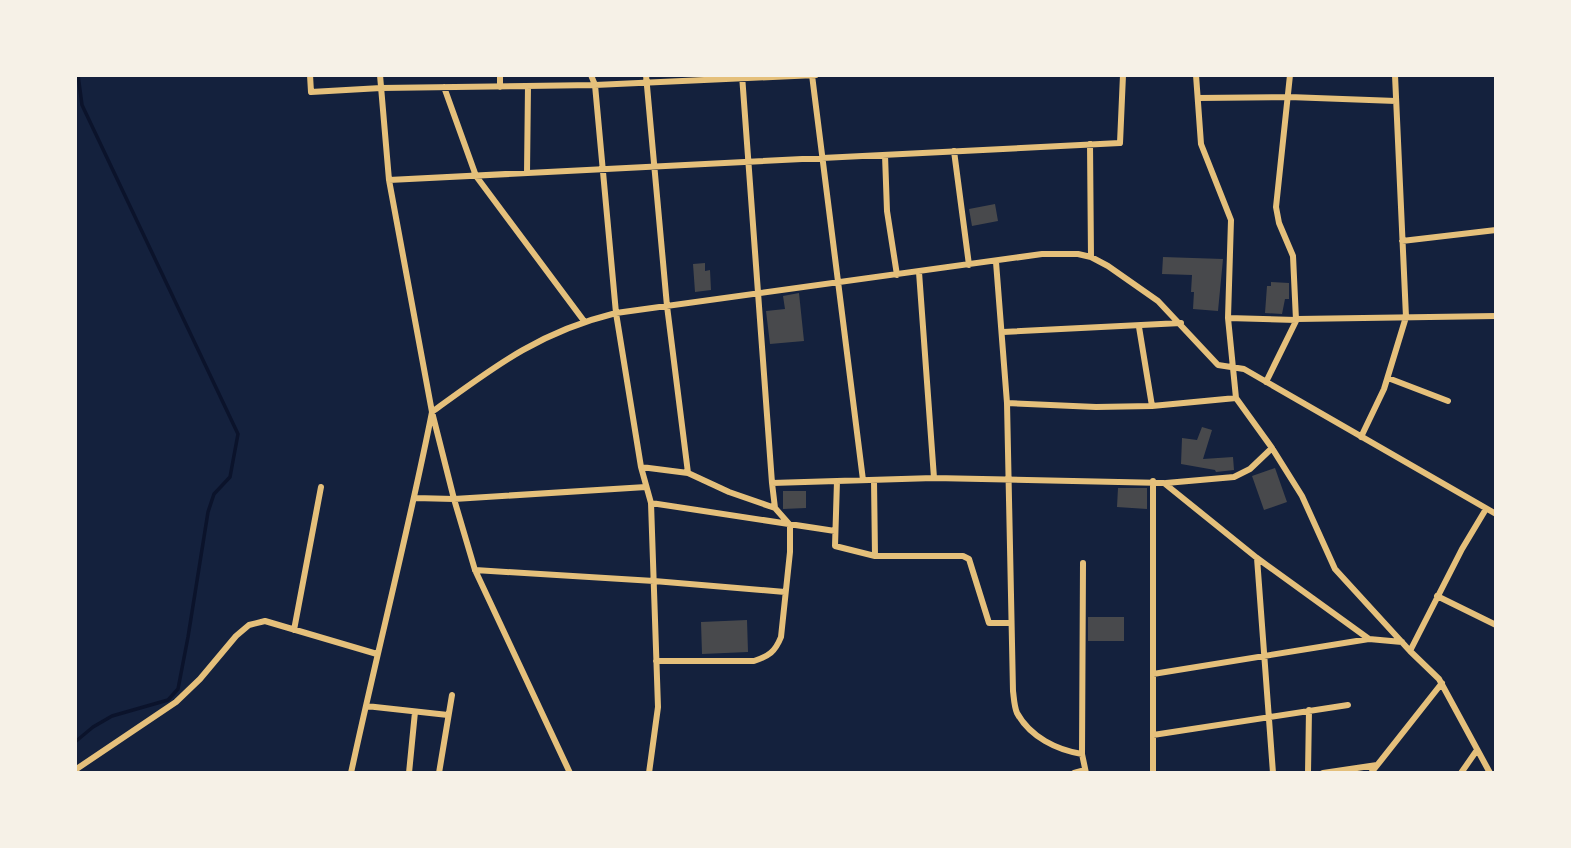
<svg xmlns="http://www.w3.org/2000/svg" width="1571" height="848" viewBox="0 0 1571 848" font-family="'Work Sans',sans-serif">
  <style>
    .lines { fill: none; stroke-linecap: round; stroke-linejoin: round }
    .stream { stroke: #0b132b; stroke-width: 3.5 }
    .building { fill: #48494c }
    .minor { stroke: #e5c07b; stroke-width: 6 }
  </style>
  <rect width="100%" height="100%" fill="#14213d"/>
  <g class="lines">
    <path class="stream" d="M75 742 93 727 112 716 168 700 178 689 188 637 208 512 214 494 230 477 238 434 82 105 78 75"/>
  </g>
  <path class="building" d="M995 204 998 221 972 226 969 209Z
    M1163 257 1223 259 1218 311 1193 309 1194 292H1191L1192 275 1162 274Z
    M705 263V271L710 270 711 290 695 292 693 264Z
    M1271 282 1289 283V299H1285L1282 314 1265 313 1267 286H1271Z
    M799 293 804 341 770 344 766 311 785 309 783 296Z
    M1202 427 1212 430 1203 459 1233 457 1234 470 1216 472 1215 470 1181 464 1182 438 1197 440Z
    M1275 468 1287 502 1264 510 1252 476Z
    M1118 488H1147V509L1117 507Z
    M783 491H806V508L783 509Z
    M1088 617H1124V641H1088Z
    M747 620 748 652 702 654 701 622Z"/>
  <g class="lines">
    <path class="minor" d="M310 75 311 92 381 88 595 85 816 75
      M380 75 389 180 432 412 454 499 475 570 570 773
      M500 75V87
      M591 75 595 85 616 313 641 467 651 503 658 707 649 773
      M646 75 667 306 688 473
      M812 75 863 480
      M1196 75 1201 144 1231 220 1228 318 1236 398 1272 448 1302 496 1335 569 1410 651 1439 679 1490 773
      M444 87 476 176 584 321
      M1198 98 1289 97 1396 101
      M1090 144 1091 257
      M954 151 969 265
      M885 155 887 211 897 275
      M527 173 528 86
      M389 180 1120 143 1123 75
      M1402 241 1496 230
      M996 262 1007 403 1013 691C1014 698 1014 706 1017 713 1030 737 1057 750 1082 754
      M919 272 934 478
      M1228 318 1296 320 1293 256 1279 223 1276 207 1290 75
      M1139 327 1152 406
      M1003 332 1181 323
      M1388 378 1448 401
      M1266 382 1297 319 1496 316
      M1007 403 1096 407 1152 406 1236 398
      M1361 437 1384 389 1406 317 1395 75
      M641 467 688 473 729 492 775 508
      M874 480 875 556
      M837 481 835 546 875 556H963L969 559 989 623H1011
      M1153 481V773
      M772 483 934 478 1164 483 1257 558 1369 639 1402 642
      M1166 483 1234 477 1250 469 1272 448
      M415 498 454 499 646 487
      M651 503 835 531
      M1257 558 1273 773
      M1083 563 1082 754 1086 773
      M475 570 654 581 785 592
      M1437 596 1496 625
      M294 630 321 487
      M1410 651 1462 549 1486 509
      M656 661H754C769 656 775 652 781 637L790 552V525L775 508 772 483 742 75
      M1153 674 1369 639
      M366 706 448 715
      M1153 735 1348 705
      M75 770 176 702 200 679 236 636 249 625 265 621 377 654
      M351 773C377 652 408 533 432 412 495 366 539 332 616 313L1042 254H1078L1091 257 1108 266 1158 301 1218 365 1244 369 1496 514
      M409 773 415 712
      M439 773 452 695
      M1074 773 1085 770
      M1308 773 1309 710
      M1323 773 1377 765
      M1371 773 1442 683
      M1461 773 1477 750"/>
  </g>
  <rect width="1571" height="848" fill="none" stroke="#f6f1e7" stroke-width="154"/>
</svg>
